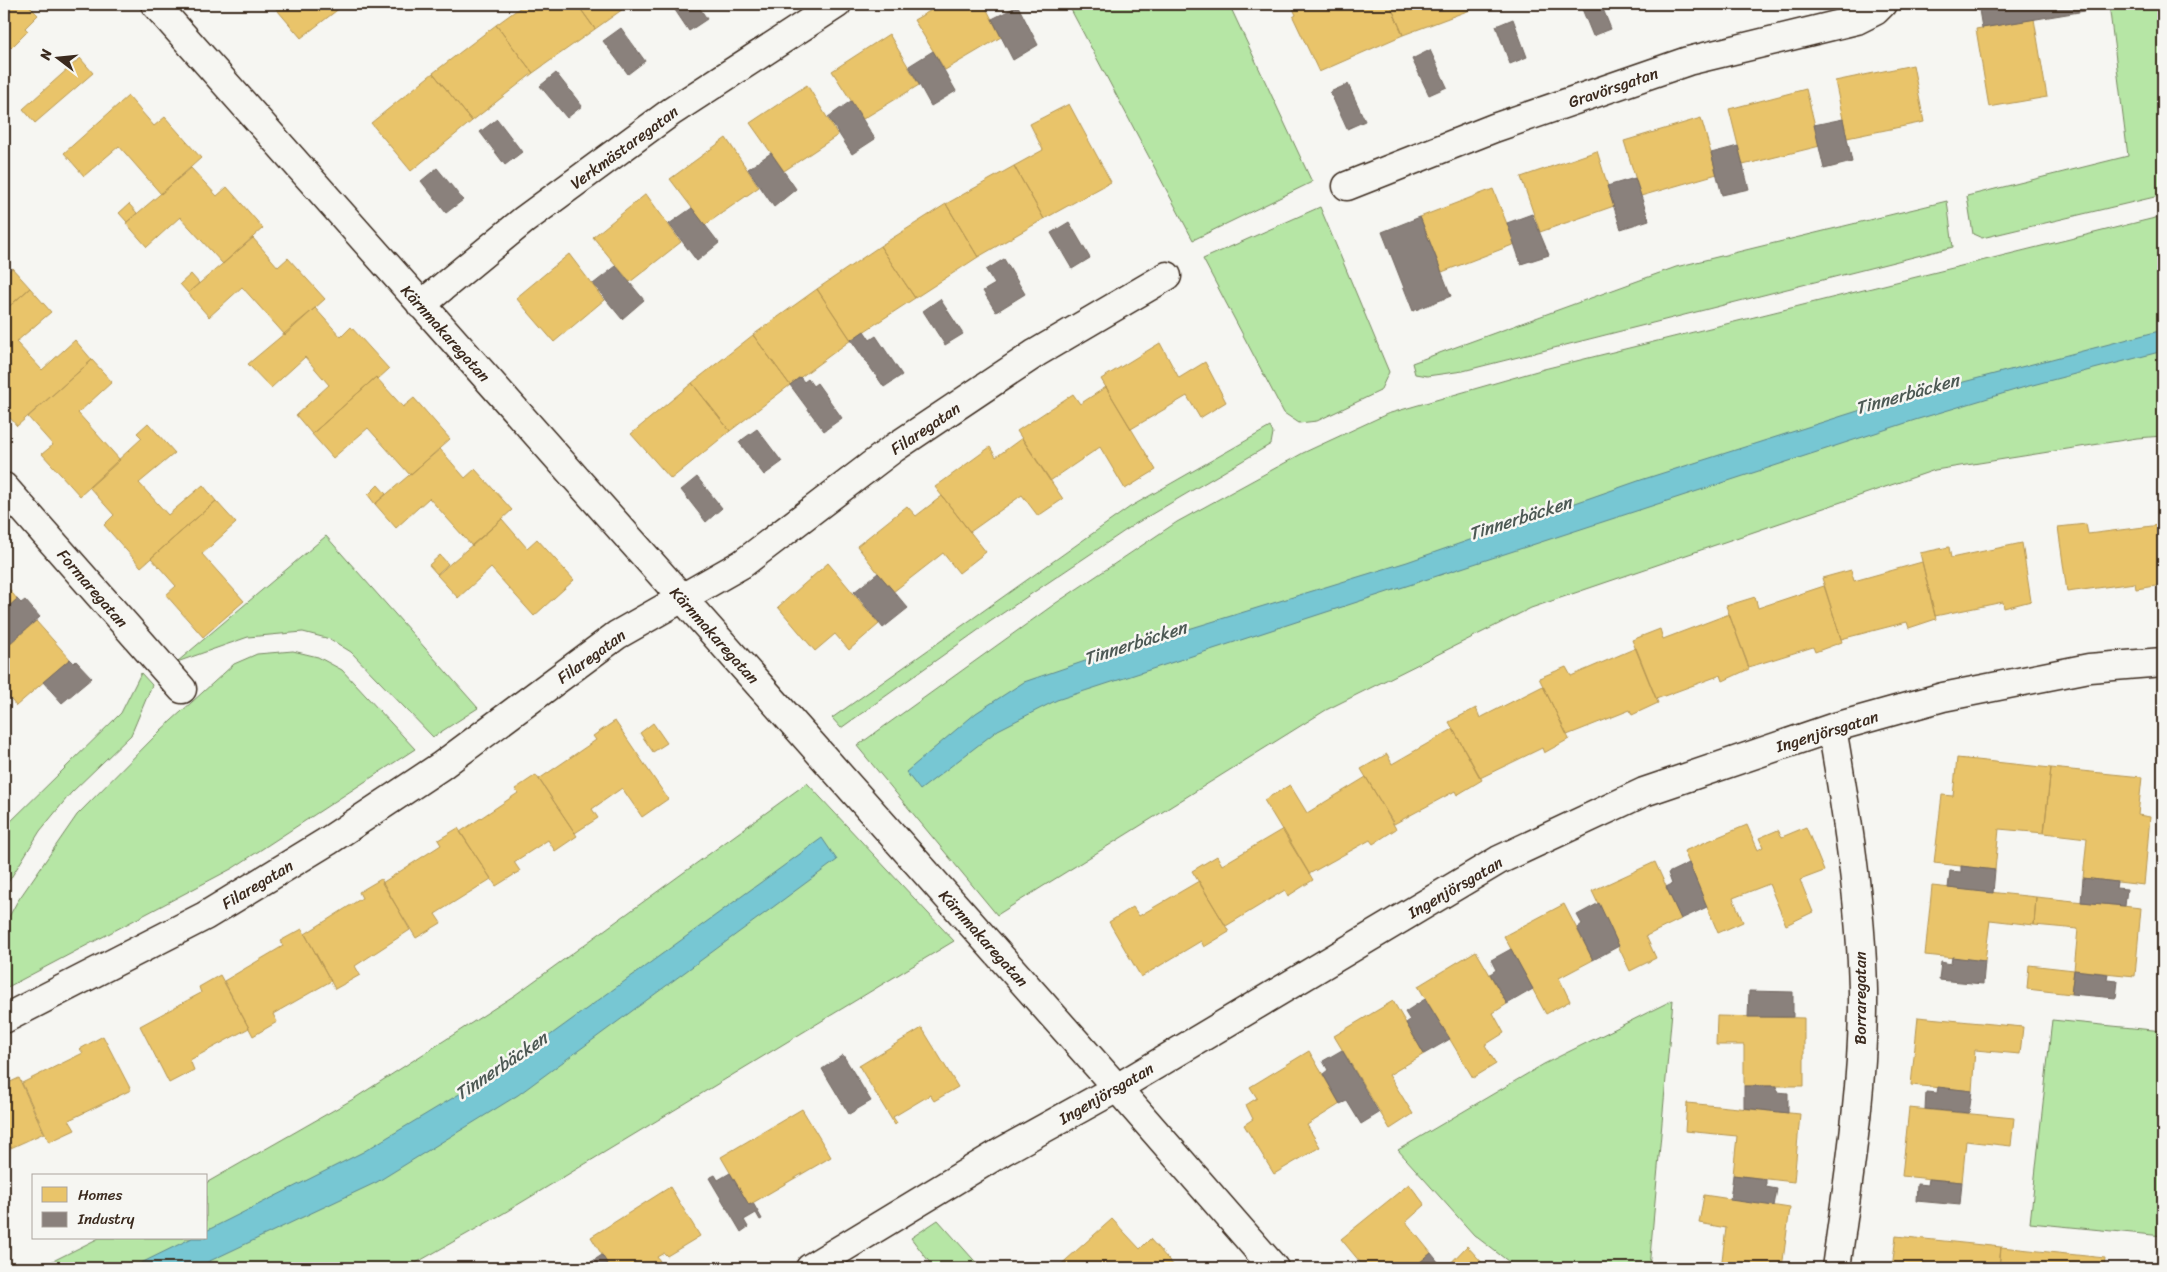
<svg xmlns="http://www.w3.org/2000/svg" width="2167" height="1272" viewBox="0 0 2167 1272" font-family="Sriracha,sans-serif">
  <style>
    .green { fill: #b6e6a5; stroke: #788862 }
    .water { fill: #77c7d3; stroke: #5f888b }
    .homes { fill: #e9c46a; stroke: #b59653 }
    .industry { fill: #8a817c; stroke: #726760 }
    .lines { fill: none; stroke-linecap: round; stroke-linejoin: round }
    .street-casing { stroke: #3b2a1e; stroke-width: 31 }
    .street { stroke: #f6f6f2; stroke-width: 28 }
    .labels { text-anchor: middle; stroke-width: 5; stroke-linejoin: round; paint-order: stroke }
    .street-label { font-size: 16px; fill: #3b2a1e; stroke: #f6f6f2 }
    .water-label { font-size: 18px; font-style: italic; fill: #4d5954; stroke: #f6f6f2 }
  </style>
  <rect width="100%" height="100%" fill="#f6f6f2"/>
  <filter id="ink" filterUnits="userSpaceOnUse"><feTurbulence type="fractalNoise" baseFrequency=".02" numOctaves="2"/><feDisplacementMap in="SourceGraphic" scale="10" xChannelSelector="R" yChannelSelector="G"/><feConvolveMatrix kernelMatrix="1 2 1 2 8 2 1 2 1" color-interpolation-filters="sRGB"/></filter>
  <g filter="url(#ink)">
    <path class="green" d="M1068 4H1229L1312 182 1193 240Z
      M2109 4H2163V195L1982 238 1973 234 1967 196 2128 156Z
      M1947 201 1953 247 1463 371 1427 376 1415 374 1412 363 1676 267Z
      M1320 207 1389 372 1380 391 1317 421 1299 423 1284 413 1203 259Z
      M2163 216V436L2137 438 1935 470 1531 608 1326 710 997 915 857 746 1056 603 1177 522 1303 453 1387 414 1544 369Z
      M1270 427 1273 433 1271 444 1135 524 991 621 841 728 832 718 1130 507Z
      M326 536 478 708 433 737 351 652 330 639 303 632 248 637 177 662Z
      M293 651 318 657 342 670 415 749 233 868 4 989V926L17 902 77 815 161 730 234 664 257 654Z
      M141 673 152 685 131 735 71 793 40 831 4 889V828L121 713Z
      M807 783 954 941 504 1213 407 1268H39L99 1238H206V1183L355 1098 515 995Z
      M1673 1000 1649 1268H1517L1474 1235 1398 1150 1544 1064Z
      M2052 1020 2163 1031V1236L2030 1223Z
      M938 1220 981 1268H934L911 1238Z"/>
    <path class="water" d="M2163 330V351L2025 387 1915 420 1057 700 998 730 920 790 906 772 976 713 1024 682 1094 658 1407 562 1641 480 1883 403Z
      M822 838 837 860 518 1095 377 1182 195 1268H131L192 1238H206V1231L363 1152 516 1060Z"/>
    <path class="homes" d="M4 4H27L38 15 25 28 28 31 11 48 8 45 4 49Z
      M272 4H345L301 38Z
      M525 4H577L595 29 533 73 496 25Z
      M577 4H630L595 29Z
      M942 4H984L1001 37 945 70 914 20Z
      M1291 4H1390L1403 35 1319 72 1293 17 1296 15Z
      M1390 4H1486L1403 35Z
      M2034 19 2047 97 1989 107 1976 29Z
      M496 25 533 73 472 121 433 73Z
      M889 34 919 85 863 119 832 71Z
      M80 58 93 73 35 123 23 109Z
      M1913 65 1924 122 1847 138 1835 81Z
      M433 73 472 121 411 171 371 123Z
      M807 85 838 135 784 171 750 123Z
      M1806 89 1820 146 1743 165 1729 109Z
      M128 96 154 126 165 117 201 158 161 194 119 146 84 176 64 153Z
      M1069 104 1111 182 1044 219 1014 166 1043 150 1030 124Z
      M1701 118 1717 174 1641 196 1624 141Z
      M726 138 759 187 705 225 670 179Z
      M1597 151 1614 206 1540 232 1521 177Z
      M1014 166 1044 219 978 257 946 204Z
      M191 168 217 196 227 187 263 228 223 264 180 217 147 247 126 223Z
      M1493 189 1515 244 1442 272 1420 217Z
      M646 194 681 242 630 282 593 237Z
      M129 204 137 213 127 222 119 213Z
      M946 204 978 257 915 298 880 246Z
      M253 238 278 267 288 258 325 299 285 335 242 287 209 317 188 293Z
      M880 246 915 298 851 340 817 289Z
      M569 254 604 300 554 342 516 298Z
      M12 268 30 288 4 311V275Z
      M191 274 199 283 188 293 180 284Z
      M30 288 51 312 16 342 42 370 75 340 92 360 17 426 4 411V311Z
      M817 289 851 340 790 385 753 335Z
      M315 308 341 337 351 327 389 369 378 379 376 377 312 434 296 415 329 385 305 357 271 388 248 364Z
      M753 335 790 385 730 431 692 383Z
      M1160 343 1179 378 1205 362 1226 402 1200 418 1187 396 1131 429 1101 379Z
      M92 360 112 382 78 413 120 460 80 496 42 454 53 445 28 417Z
      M376 377 403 407 414 398 450 439 410 475 368 428 333 458 312 434Z
      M692 383 730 431 671 479 631 434Z
      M1106 387 1156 470 1125 489 1100 447 1050 481 1017 431 1073 394 1080 404Z
      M148 423 175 453 139 483 168 515 203 485 216 501 141 567 104 525 114 515 89 487 142 438 137 433Z
      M1022 438 1063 499 1038 516 1022 495 970 532 935 487 990 447 996 457Z
      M440 449 465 478 475 469 512 510 472 546 429 498 396 528 375 504Z
      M378 485 386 494 375 504 368 495Z
      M942 496 986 552 959 573 943 553 893 592 857 546 907 506 916 516Z
      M216 501 236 523 202 554 244 601 203 637 166 595 176 586 151 558Z
      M2159 514H2163V552L2160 525Z
      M502 519 527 548 537 539 574 580 534 616 491 568 458 598 437 575Z
      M2086 524 2088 534 2160 525 2163 552V585L2136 589 2135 583 2067 592 2058 527Z
      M2022 543 2031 601 2004 608 2003 602 1935 616 1920 553 1949 547 1951 558Z
      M440 555 448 564 437 574 429 565Z
      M1922 562 1936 619 1909 628 1907 622 1841 639 1822 578 1851 570 1854 581Z
      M828 563 879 624 849 650 835 634 815 651 778 607Z
      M4 583 17 599 4 611Z
      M1824 586 1842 642 1815 652 1813 647 1749 667 1726 606 1755 597 1758 608Z
      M1729 614 1749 669 1723 681 1721 675 1656 699 1632 640 1660 629 1663 639Z
      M36 621 70 659 16 706 4 691V649Z
      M1636 648 1658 703 1632 715 1630 710 1567 735 1539 678 1566 667 1571 676Z
      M1543 686 1569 739 1544 753 1542 748 1480 778 1449 722 1476 708 1480 718Z
      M615 721 668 799 642 817 622 788 592 809 598 818 575 833 539 779 596 740 593 736Z
      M653 723 667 743 653 752 640 733Z
      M1453 729 1482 780 1457 795 1455 791 1394 824 1361 769 1387 754 1392 764Z
      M1957 758 2051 768 2044 833 1999 829 1995 870 1934 863 1942 795 1953 796Z
      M2051 768 2142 777 2138 815 2150 817 2144 885 2083 878 2087 838 2044 833Z
      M536 775 577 836 555 851 548 840 514 862 520 871 496 886 460 832 518 793 515 789Z
      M1366 777 1396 829 1373 844 1370 840 1309 874 1264 800 1290 785 1307 813Z
      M1747 825 1758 850 1763 847 1759 838 1778 830 1782 837 1806 827 1824 871 1800 880 1813 912 1786 925 1769 884 1733 898 1743 922 1718 933 1684 851Z
      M458 828 491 879 435 914 441 923 416 938 382 883 441 845 438 840Z
      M1283 829 1313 880 1288 896 1285 890 1226 926 1192 871 1217 856 1222 865Z
      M1655 862 1681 919 1646 936 1656 958 1630 971 1592 891Z
      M381 879 410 930 355 966 360 975 335 989 305 934 362 898 359 892Z
      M1199 881 1229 932 1204 947 1201 941 1141 977 1109 922 1133 907 1139 916Z
      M1932 886 2036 897 2034 925 1990 920 1985 961 1925 955Z
      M2036 897 2141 908 2135 976 2074 970 2078 929 2034 925Z
      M1564 904 1593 960 1559 978 1570 1001 1546 1014 1504 936Z
      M302 929 331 981 273 1014 277 1022 253 1036 224 981 283 946 280 941Z
      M1476 951 1507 1004 1493 1013 1504 1033 1485 1045 1496 1064 1473 1078 1418 986Z
      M2029 965 2074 970 2071 994 2027 989Z
      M220 975 249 1028 190 1060 194 1070 169 1083 140 1026 201 993 199 987Z
      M1393 1001 1424 1054 1389 1075 1413 1114 1390 1129 1334 1036Z
      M1717 1016 1804 1018V1086H1744V1045H1716Z
      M1918 1017 2023 1027 2020 1054 1975 1050 1972 1091 1911 1085Z
      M922 1028 958 1087 934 1101 930 1095 893 1117 897 1123 895 1125 859 1066Z
      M103 1036 131 1090 69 1120 75 1130 49 1142 22 1083 83 1053 80 1049Z
      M1309 1051 1340 1104 1307 1125 1320 1147 1274 1174 1244 1125 1253 1119 1246 1105 1257 1098 1250 1087Z
      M19 1078 44 1133 4 1151V1085Z
      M1687 1103 1800 1114 1794 1182 1733 1175 1737 1136 1685 1131Z
      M1909 1108 2014 1118 2011 1146 1966 1141 1962 1182 1902 1176Z
      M802 1109 831 1157 749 1205 721 1157Z
      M1409 1184 1425 1205 1406 1222 1431 1253 1413 1268H1365L1341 1239Z
      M670 1187 700 1236 667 1256 664 1253 657 1257 660 1261 648 1268H610L591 1237Z
      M1704 1195 1790 1208 1782 1268H1721L1726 1228 1699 1223Z
      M1112 1219 1140 1249 1150 1239 1176 1268H1057Z
      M1896 1236 2001 1247 1999 1268H1892Z
      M1467 1246 1486 1267 1484 1268H1446Z
      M2001 1247 2105 1258 2104 1268H1999Z"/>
    <path class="industry" d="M671 4H697L707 19 689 31Z
      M1580 4H1601L1611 29 1593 36Z
      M1673 4H1694L1675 9Z
      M1978 4H2084L2085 11 1982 28Z
      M1018 6 1038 45 1013 60 992 19Z
      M1513 19 1527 57 1510 64 1496 26Z
      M621 28 645 61 628 74 603 41Z
      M1430 50 1447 87 1429 95 1412 59Z
      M933 51 956 91 931 106 909 66Z
      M556 73 582 106 567 118 540 86Z
      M1348 84 1365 121 1347 129 1330 92Z
      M851 101 875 139 852 154 828 117Z
      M497 119 522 152 505 165 480 132Z
      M1843 119 1852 162 1824 169 1814 125Z
      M1738 146 1749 189 1722 195 1711 153Z
      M771 153 796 189 774 207 748 169Z
      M437 168 463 200 446 213 421 181Z
      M1635 178 1649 220 1621 229 1607 186Z
      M692 208 719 243 697 261 669 224Z
      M1532 214 1549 255 1521 264 1507 223Z
      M1420 217 1451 296 1413 311 1382 232Z
      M1069 222 1090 258 1072 269 1051 233Z
      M1004 259 1025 294 996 312 983 291 995 284 986 270Z
      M616 266 644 300 622 319 593 284Z
      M940 299 963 334 945 345 923 311Z
      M864 331 870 340 876 336 902 375 884 387 851 340Z
      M800 377 804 382 808 379 813 386 817 383 842 418 824 431 790 385Z
      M757 429 782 462 764 475 739 442Z
      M697 477 722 508 706 522 681 490Z
      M878 573 908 608 883 628 854 592Z
      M17 599 21 603 25 600 40 617 10 643 4 636V611Z
      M70 659 74 663 76 661 92 678 62 703 43 682Z
      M1689 863 1707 907 1681 919 1666 887 1672 884 1668 873Z
      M1961 866 1995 870 1993 893 1948 888 1950 871 1961 872Z
      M2083 878 2117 882 2116 888 2127 889 2125 906 2081 902Z
      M1599 903 1619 946 1593 960 1577 928 1582 924 1577 915Z
      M1511 949 1533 989 1507 1004 1490 974 1496 970 1491 960Z
      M1952 957 1985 961 1983 984 1939 980 1941 962 1951 964Z
      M2074 970 2108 974 2107 980 2118 981 2116 998 2071 994Z
      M1749 991 1793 992V1017H1748Z
      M1425 999 1450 1039 1424 1054 1406 1023 1410 1020 1405 1012Z
      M1342 1050 1379 1113 1361 1124 1347 1101 1340 1104 1323 1074 1328 1070 1323 1061Z
      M843 1055 871 1101 849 1114 822 1069Z
      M1744 1086H1777V1092L1788 1093V1113L1744 1108Z
      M1938 1087 1972 1091 1969 1113 1925 1109 1926 1092 1937 1093Z
      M730 1173 749 1205 753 1203 762 1219 760 1220 756 1213 744 1220 748 1227 741 1232 709 1178 715 1175 718 1180Z
      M1733 1175 1766 1179V1187L1777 1189 1774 1206 1730 1200Z
      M1929 1179 1962 1182 1960 1205 1916 1201 1917 1184 1928 1185Z
      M1431 1253 1443 1268H1413Z
      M602 1255 610 1268H582Z"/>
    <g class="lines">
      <g class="street-casing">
        <path id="street" d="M155 4 1117 1088 1274 1268
          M1347 186 1494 128 1688 61 1857 20 1875 11 1882 4
          M421 305 524 220 671 112 837 4
          M4 487 182 689
          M1832 728C1847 815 1861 902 1863 990 1864 1083 1849 1176 1836 1268
          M4 1019 205 916 328 841 441 766 617 635 742 564 894 448 1036 353 1167 276
          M810 1268 1003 1151 1117 1088 1499 860 1644 792 1832 728 1943 697 2089 668 2163 662"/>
      </g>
      <use href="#street" class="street"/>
    </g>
  </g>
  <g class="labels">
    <g class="street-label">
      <text transform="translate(1613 87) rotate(-19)" y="6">Gravörsgatan</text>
      <text transform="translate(624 147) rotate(-36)" y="6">Verkmästaregatan</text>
      <text transform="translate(446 333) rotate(48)" y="6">Kärnmakaregatan</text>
      <text transform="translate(925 428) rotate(-34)" y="6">Filaregatan</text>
      <text transform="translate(93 588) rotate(49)" y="6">Formaregatan</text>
      <text transform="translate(715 635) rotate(48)" y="6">Kärnmakaregatan</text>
      <text transform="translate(591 656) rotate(-36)" y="6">Filaregatan</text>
      <text transform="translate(1827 731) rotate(-17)" y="6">Ingenjörsgatan</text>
      <text transform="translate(257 884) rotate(-31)" y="6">Filaregatan</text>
      <text transform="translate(1455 887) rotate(-30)" y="6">Ingenjörsgatan</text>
      <text transform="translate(984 938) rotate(48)" y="6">Kärnmakaregatan</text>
      <text transform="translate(1860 998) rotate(-90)" y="6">Borraregatan</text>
      <text transform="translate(1106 1093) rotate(-30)" y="6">Ingenjörsgatan</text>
    </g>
    <g class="water-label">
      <text transform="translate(1907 394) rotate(-16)" y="6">Tinnerbäcken</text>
      <text transform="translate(1520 518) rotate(-18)" y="6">Tinnerbäcken</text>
      <text transform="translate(1135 643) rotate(-18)" y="6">Tinnerbäcken</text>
      <text transform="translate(501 1066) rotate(-34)" y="6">Tinnerbäcken</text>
    </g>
  </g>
  <rect width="2167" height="1272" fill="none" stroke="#f6f6f2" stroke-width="20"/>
  <rect x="10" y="10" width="2147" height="1252" fill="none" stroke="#3b2a1e" stroke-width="2" filter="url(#ink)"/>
  <rect x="32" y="1174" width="175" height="65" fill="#f6f6f2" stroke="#aba49d"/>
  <rect x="42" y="1187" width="25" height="15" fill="#e9c46a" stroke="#aba49d"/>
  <text x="78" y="1200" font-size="15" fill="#3b2a1e">Homes</text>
  <rect x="42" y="1212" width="25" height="15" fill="#8a817c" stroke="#aba49d"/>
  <text x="78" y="1224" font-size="15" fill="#3b2a1e">Industry</text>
  <g transform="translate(58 58) rotate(286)" stroke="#f6f6f2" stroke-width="4" paint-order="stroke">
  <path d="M0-4L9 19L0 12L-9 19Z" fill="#3b2a1e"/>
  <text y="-8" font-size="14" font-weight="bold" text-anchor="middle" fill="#3b2a1e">N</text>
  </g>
</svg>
